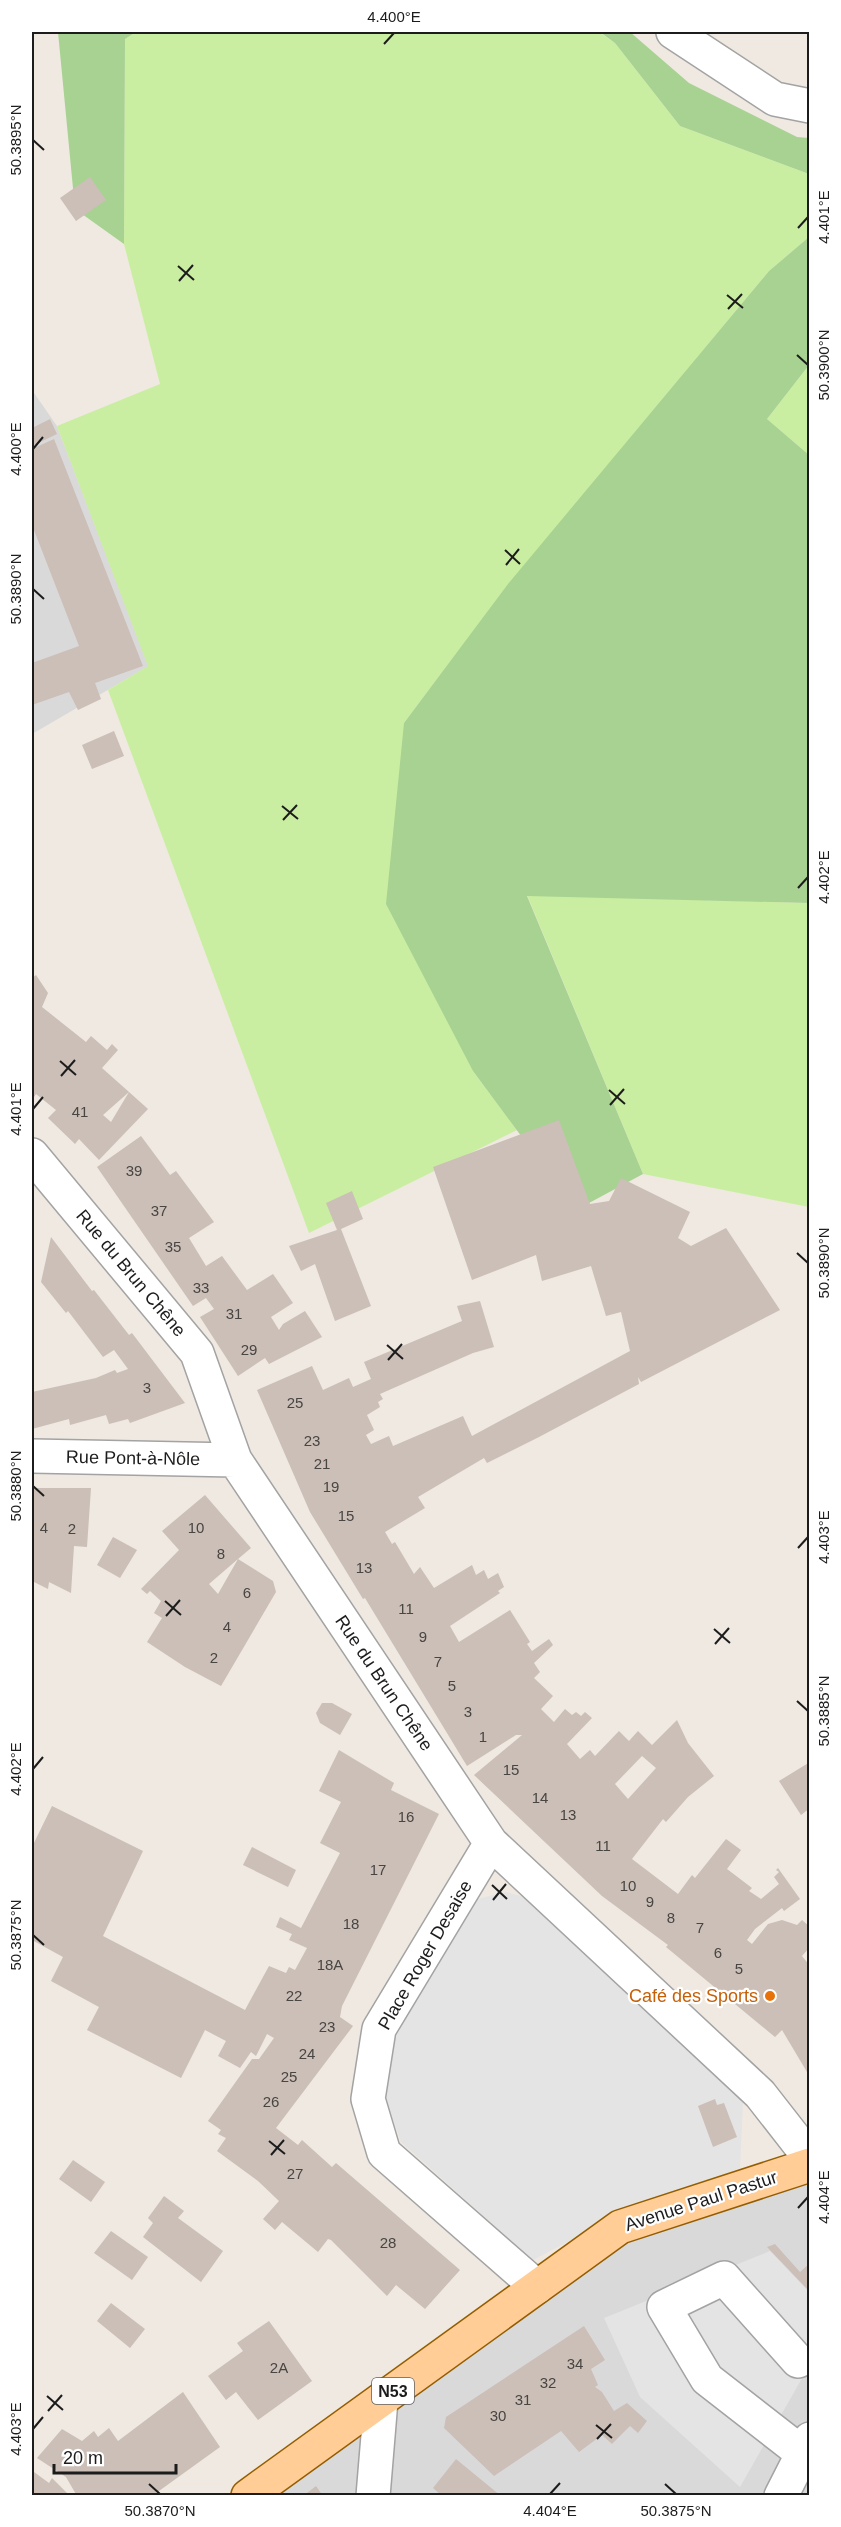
<svg xmlns="http://www.w3.org/2000/svg" width="841" height="2527" viewBox="0 0 841 2527" font-family="Arial,sans-serif">
  <style>
    .residential { fill: #dad9d9 }
    .grass { fill: #caeea1 }
    .forest { fill: #a7d291 }
    .parking { fill: #e4e4e4 }
    .building { fill: #cbbfb7; fill-rule: evenodd }
    .lines { fill: none; stroke-linecap: round; stroke-linejoin: round }
    .minor-casing { stroke: #a3a3a3; stroke-width: 36 }
    .major-casing { stroke: #945d00; stroke-width: 36 }
    .minor { stroke: #fff; stroke-width: 33 }
    .major { stroke: #ffcd95; stroke-width: 33 }
    .ticks { fill: none; stroke: #1c1c1c; stroke-width: 2 }
    .food-dot { fill: #e8710a; stroke: #fff; stroke-width: 2 }
    .labels { text-anchor: middle; stroke-width: 4.5; stroke-linejoin: round; paint-order: stroke }
    .number-label { font-size: 15px; fill: #484543 }
    .shield { fill: #fff; stroke: #606060; stroke-width: 1.5 }
    .shield-label { font-size: 16px; font-weight: bold; fill: #1c1c1c }
    .street-label { font-size: 18px; fill: #1c1c1c; stroke: #fff }
    .food-label { font-size: 18px; fill: #c56008; stroke: #fff; text-anchor: end }
    .neatline { fill: none; stroke: #1c1c1c; stroke-width: 2 }
    .ticks-label { font-size: 15px; text-anchor: middle; fill: #1c1c1c }
  </style>
  <rect width="100%" height="100%" fill="#efe9e1"/>
  <path class="residential" d="M32 390 57 426 149 666 32 734Z
    M809 2181V2495L247 2496 620 2227Z"/>
  <path class="grass" d="M136 32H599L615 43 680 126 809 174V237L769 271 509 584 404 723 473 1071 517 1130 309 1233 108 690 148 666 57 426 160 384 124 244 125 39Z
    M809 365V455L767 419Z
    M527 895 809 903V1207L643 1174Z"/>
  <path class="forest" d="M58 32H136L125 39 124 244 75 209Z
    M600 32H630L689 83 797 137 809 138V174L680 126 615 43Z
    M809 237V365L767 419 809 455V903L527 896 643 1174 576 1210 473 1071 386 904 404 723 508 584 769 271Z"/>
  <path class="parking" d="M506 1892 542 1902 743 2102 740 2168 617 2216 533 2260 401 2142 386 2100 393 2042 473 1900Z
    M770 2251 809 2292V2366L740 2487 640 2397 604 2318Z"/>
  <path class="building" d="M90 177 106 200 76 221 60 198Z
    M50 419 57 434 32 446V428Z
    M54 439 143 666 95 683 101 699 78 710 69 692 32 705V663L79 646 32 525V449Z
    M114 731 124 756 92 769 82 745Z
    M36 975 48 993 42 1007 86 1042 91 1036 107 1050 112 1044 118 1050 102 1068 129 1092 103 1115 111 1122 129 1092 148 1109 99 1160 79 1139 75 1144 48 1118 56 1110 36 1094 32 1100V978Z
    M559 1120 590 1204 609 1201 621 1178 690 1212 678 1238 691 1246 726 1228 780 1310 641 1382 638 1377 639 1384 539 1437 487 1463 484 1458 418 1497 425 1508 385 1532 392 1544 395 1542 414 1574 420 1567 434 1588 472 1565 476 1575 484 1570 488 1579 498 1573 504 1587 498 1591 500 1593 450 1626 459 1642 510 1610 530 1642 527 1644 532 1651 549 1639 553 1645 534 1663 540 1672 534 1678 553 1696 541 1709 554 1722 565 1709 572 1715 576 1712 581 1716 585 1712 592 1718 567 1744 580 1759 590 1750 595 1756 619 1731 629 1741 638 1731 652 1745 677 1720 688 1743 714 1776 688 1797 666 1822 663 1819 632 1859 678 1894 692 1875 695 1878 726 1839 741 1850 727 1869 752 1888 749 1891 761 1899 779 1884 774 1877 779 1872 776 1870 778 1868 800 1899 784 1911 782 1908 755 1929 747 1940 752 1944 768 1924 782 1920 797 1925 802 1920 810 1927V1947L802 1956 810 1966V2077L782 2030 775 2037 666 1947 668 1945 602 1896 474 1775 522 1735H516L467 1766 368 1603 365 1598 363 1599 310 1512 257 1390 312 1366 323 1390 349 1378 353 1387 371 1379 364 1362 462 1321 457 1306 480 1301 494 1347 473 1353 380 1394 383 1399 378 1402 380 1407 367 1415 374 1430 366 1435 371 1444 389 1436 393 1446 463 1416 472 1436 630 1351 621 1312 606 1316 591 1266 542 1281 536 1255 472 1280 433 1167ZM642 1756 656 1768 628 1799 615 1784Z
    M141 1136 170 1175 176 1171 214 1222 189 1238 206 1266 222 1256 247 1290 273 1274 293 1303 271 1317 279 1330 283 1324 305 1311 322 1337 269 1364 265 1358 238 1376 200 1317 214 1309 206 1298 193 1306 97 1167Z
    M352 1191 363 1219 341 1229 371 1306 335 1321 315 1264 301 1271 289 1246 337 1230 326 1203Z
    M51 1237 92 1291 94 1290 129 1335 132 1333 185 1403 130 1423 128 1419 109 1424 106 1415 70 1425 69 1419 32 1429V1392L96 1378 115 1370 117 1373 128 1369 114 1350 103 1357 68 1311 66 1313 41 1282Z
    M32 1488H91L87 1547 74 1546 71 1593 49 1582 48 1589 32 1581Z
    M205 1495 251 1548 238 1559 273 1581 276 1592 221 1686 185 1667 147 1642 162 1618 154 1613 161 1601 150 1591 147 1594 141 1589 179 1550 162 1531ZM238 1559 218 1594 209 1584Z
    M113 1537 137 1550 120 1578 97 1565Z
    M322 1703H332L352 1714 340 1735 320 1723 316 1713Z
    M339 1750 394 1783 391 1790 439 1814 342 2006 340 2017 353 2026 276 2128 298 2145 302 2140 332 2167 336 2163 460 2270 425 2309 396 2285 387 2296 331 2240 328 2239 318 2252 282 2222 275 2230 263 2219 279 2201 258 2181 217 2151 226 2138 218 2134 221 2130 208 2121 252 2059H259L274 2038 267 2034 256 2056 251 2052 240 2068 218 2056 226 2041 205 2030 181 2078 87 2030 99 2007 51 1981 63 1957 32 1940V1847L52 1806 143 1851 103 1936 245 2010 269 1966 286 1973 289 1967 295 1970 307 1948 289 1940 292 1934 276 1927 280 1917 301 1928 340 1853 320 1843 341 1802 319 1791Z
    M810 1762V1808L801 1815 779 1781Z
    M252 1847 296 1870 288 1887 243 1865Z
    M715 2099 717 2105 724 2103 737 2137 713 2147 698 2106Z
    M73 2160 105 2182 91 2202 59 2179Z
    M164 2196 184 2211 178 2218 223 2251 201 2282 143 2237 153 2223 148 2218Z
    M111 2231 148 2257 132 2280 94 2253Z
    M775 2244 800 2272 810 2263V2292L767 2247Z
    M111 2303 145 2329 130 2348 97 2321Z
    M269 2321 312 2381 258 2420 236 2392 226 2400 208 2376 243 2351 237 2343Z
    M584 2326 605 2360 591 2369 598 2385 595 2387 602 2392 614 2411 627 2403 647 2421 638 2433 630 2426 612 2444 602 2435 579 2452 561 2431 494 2476 444 2428 446 2417Z
    M183 2392 220 2447 152 2496H77L66 2477 37 2458 62 2429 82 2441 94 2431 98 2437 109 2428 118 2441Z
    M456 2459 501 2496H442L433 2488Z
    M34 2472 49 2483 52 2478 70 2496H32V2476Z
    M316 2486 323 2496H303Z"/>
  <g class="lines">
    <g class="minor-casing">
      <path id="minor" d="M673 32 775 99 810 106
        M32 1155 197 1353 235 1460 491 1843 760 2094 810 2158
        M32 1456 235 1460
        M491 1843 379 2029 368 2099 384 2153 537 2287
        M798 2361 724 2278 664 2307 707 2379 802 2453
        M373 2496 381 2400
        M781 2496 810 2439"/>
    </g>
    <g class="major-casing">
      <path id="major" d="M248 2496 620 2227 810 2165"/>
    </g>
    <use href="#minor" class="minor"/>
    <use href="#major" class="major"/>
  </g>
  <path class="ticks" d="M384 44 394 33M33 140 44 150M798 228 808 217M178 266 194 280M179 281 193 265M727 295 743 308M728 309 742 294M797 355 808 365M33 449 43 437M505 550 520 564M506 565 519 549M33 589 44 599M282 806 298 819M283 820 297 805M798 888 808 877M60 1061 76 1075M61 1076 75 1060M609 1090 625 1104M610 1105 624 1089M33 1109 43 1097M797 1253 808 1263M387 1345 403 1359M388 1360 402 1344M33 1486 44 1496M798 1548 808 1537M165 1601 181 1615M166 1616 180 1600M714 1629 730 1643M715 1644 729 1628M797 1701 808 1711M33 1769 43 1757M492 1885 507 1899M493 1900 506 1884M33 1935 44 1945M269 2141 285 2154M271 2155 284 2140M798 2208 808 2197M47 2396 63 2410M48 2411 62 2395M596 2425 612 2438M33 2429 43 2417M597 2439 611 2424M149 2484 160 2494M665 2484 676 2494M550 2494 560 2483"/>
  <circle class="food-dot" cx="770" cy="1996" r="6"/>
  <g class="labels">
    <g class="number-label">
      <text x="80" y="1117">41</text>
      <text x="134" y="1176">39</text>
      <text x="159" y="1216">37</text>
      <text x="173" y="1252">35</text>
      <text x="201" y="1293">33</text>
      <text x="234" y="1319">31</text>
      <text x="249" y="1355">29</text>
      <text x="147" y="1393">3</text>
      <text x="295" y="1408">25</text>
      <text x="312" y="1446">23</text>
      <text x="322" y="1469">21</text>
      <text x="331" y="1492">19</text>
      <text x="346" y="1521">15</text>
      <text x="44" y="1533">4</text>
      <text x="196" y="1533">10</text>
      <text x="72" y="1534">2</text>
      <text x="221" y="1559">8</text>
      <text x="364" y="1573">13</text>
      <text x="247" y="1598">6</text>
      <text x="406" y="1614">11</text>
      <text x="227" y="1632">4</text>
      <text x="423" y="1642">9</text>
      <text x="214" y="1663">2</text>
      <text x="438" y="1667">7</text>
      <text x="452" y="1691">5</text>
      <text x="468" y="1717">3</text>
      <text x="483" y="1742">1</text>
      <text x="511" y="1775">15</text>
      <text x="540" y="1803">14</text>
      <text x="568" y="1820">13</text>
      <text x="406" y="1822">16</text>
      <text x="603" y="1851">11</text>
      <text x="378" y="1875">17</text>
      <text x="628" y="1891">10</text>
      <text x="650" y="1907">9</text>
      <text x="671" y="1923">8</text>
      <text x="351" y="1929">18</text>
      <text x="700" y="1933">7</text>
      <text x="718" y="1958">6</text>
      <text x="330" y="1970">18A</text>
      <text x="739" y="1974">5</text>
      <text x="294" y="2001">22</text>
      <text x="327" y="2032">23</text>
      <text x="307" y="2059">24</text>
      <text x="289" y="2082">25</text>
      <text x="271" y="2107">26</text>
      <text x="295" y="2179">27</text>
      <text x="388" y="2248">28</text>
      <text x="575" y="2369">34</text>
      <text x="279" y="2373">2A</text>
      <text x="548" y="2388">32</text>
      <text x="523" y="2405">31</text>
      <text x="498" y="2421">30</text>
    </g>
    <rect class="shield" x="372" y="2378" width="42" height="26" rx="4.5"/>
    <g class="shield-label">
      <text x="393" y="2397">N53</text>
    </g>
    <g class="street-label">
      <text transform="translate(131 1273) rotate(50)" y="6">Rue du Brun Chêne</text>
      <text transform="translate(133 1458) rotate(1)" y="6">Rue Pont-à-Nôle</text>
      <text transform="translate(384 1683) rotate(56)" y="6">Rue du Brun Chêne</text>
      <text transform="translate(425 1955) rotate(-60)" y="6">Place Roger Desaise</text>
      <text transform="translate(701 2201) rotate(-18)" y="6">Avenue Paul Pastur</text>
    </g>
    <g class="food-label">
      <text x="758" y="2002">Café des Sports</text>
    </g>
  </g>
  <rect width="841" height="2527" fill="none" stroke="#ffffff" stroke-width="66"/>
  <path d="M54 2464v9h122v-9" fill="none" stroke="#1c1c1c" stroke-width="3"/>
  <text x="63" y="2464" font-size="18" fill="#1c1c1c" stroke="#ffffff" stroke-width="4.5" paint-order="stroke">20 m</text>
  <rect x="33" y="33" width="775" height="2461" class="neatline"/>
  <g class="ticks-label">
    <text x="394" y="22">4.400°E</text>
    <text transform="translate(16 140) rotate(-90)" y="5">50.3895°N</text>
    <text transform="translate(824 217) rotate(-90)" y="5">4.401°E</text>
    <text transform="translate(824 365) rotate(-90)" y="5">50.3900°N</text>
    <text transform="translate(16 449) rotate(-90)" y="5">4.400°E</text>
    <text transform="translate(16 589) rotate(-90)" y="5">50.3890°N</text>
    <text transform="translate(824 877) rotate(-90)" y="5">4.402°E</text>
    <text transform="translate(16 1109) rotate(-90)" y="5">4.401°E</text>
    <text transform="translate(824 1263) rotate(-90)" y="5">50.3890°N</text>
    <text transform="translate(16 1486) rotate(-90)" y="5">50.3880°N</text>
    <text transform="translate(824 1537) rotate(-90)" y="5">4.403°E</text>
    <text transform="translate(824 1711) rotate(-90)" y="5">50.3885°N</text>
    <text transform="translate(16 1769) rotate(-90)" y="5">4.402°E</text>
    <text transform="translate(16 1935) rotate(-90)" y="5">50.3875°N</text>
    <text transform="translate(824 2197) rotate(-90)" y="5">4.404°E</text>
    <text transform="translate(16 2429) rotate(-90)" y="5">4.403°E</text>
    <text x="160" y="2516">50.3870°N</text>
    <text x="550" y="2516">4.404°E</text>
    <text x="676" y="2516">50.3875°N</text>
  </g>
</svg>
